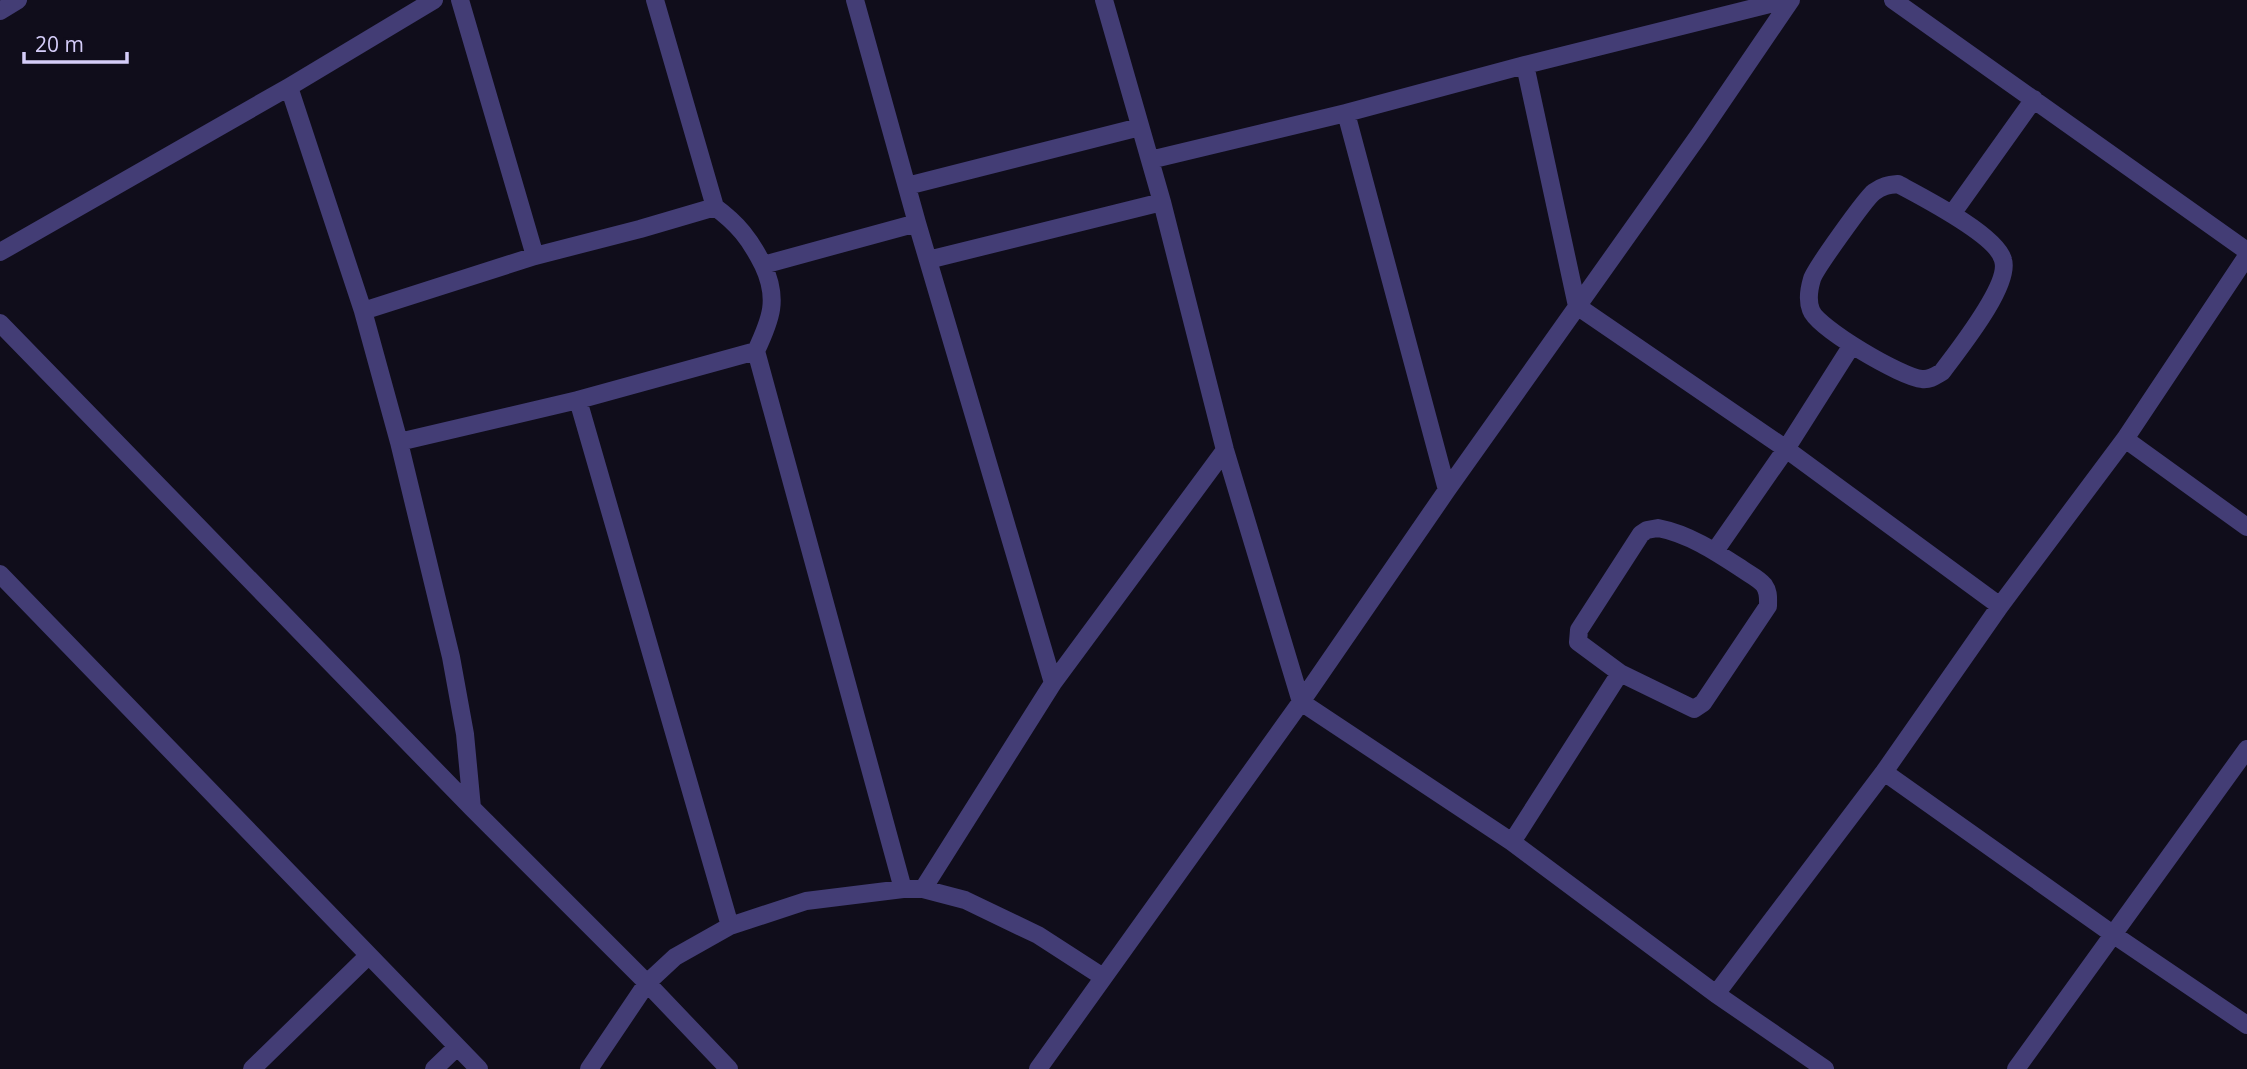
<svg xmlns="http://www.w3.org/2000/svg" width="2247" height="1069" viewBox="0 0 2247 1069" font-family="'Open Sans',sans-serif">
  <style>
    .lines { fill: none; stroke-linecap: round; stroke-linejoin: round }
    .minor { stroke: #433d75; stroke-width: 18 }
  </style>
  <rect width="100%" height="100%" fill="#100d1b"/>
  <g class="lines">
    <path class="minor" d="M460 0 535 256
      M655 0 715 207
      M855 0 917 223 1053 683
      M1104 0 1162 202 1225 450 1301 702 1512 842 1716 994 1825 1069
      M1893 0 2247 251
      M0 11 18 0
      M1525 65 1577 306 1786 449 2000 606
      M289 87 363 311 399 442 451 657 465 734 472 808
      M1346 113 1447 490
      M1150 160 1346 113 1525 65 1786 0
      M1898 184C1922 197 1997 235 2003 260 2011 285 1958 350 1942 372 1935 376 1930 380 1922 379 1903 378 1817 328 1811 310 1807 300 1809 289 1812 279 1815 269 1866 198 1874 192 1882 186 1888 185 1898 184Z
      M907 186 1140 127
      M1952 214 2034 99
      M0 252 289 87 434 0
      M928 260 1162 202
      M363 311 535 256 640 229 715 207C738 224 750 239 763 265
      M0 323 472 808 647 983 729 1069
      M756 351 903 889
      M578 400 730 926
      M2125 439 2247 527
      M399 442 578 400 756 351C771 319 779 299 763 265L917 223
      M1658 528C1689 534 1716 552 1742 569 1749 574 1758 578 1764 585 1769 592 1768 598 1768 606L1703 703 1694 709 1620 673 1578 642 1579 630 1641 534 1647 530Z
      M1715 551 1786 449 1852 345
      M0 574 479 1069
      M1884 772 2114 935 2247 1025
      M1512 842 1620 673
      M923 889 1053 683 1225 450
      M1716 994 1884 772 2000 606 2125 439 2247 256
      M252 1069 368 956
      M434 1069 457 1047
      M589 1069 647 983 675 957 730 926 806 901 903 889H923L965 900 1038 935 1103 977
      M1038 1069 1301 702 1447 490 1699 135 1791 0
      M2016 1069 2247 749"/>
  </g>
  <path d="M24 52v10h103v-10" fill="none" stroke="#d5cdf9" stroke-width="3.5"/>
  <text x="35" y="52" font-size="21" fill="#d5cdf9" stroke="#100d1b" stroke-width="5" paint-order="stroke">20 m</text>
</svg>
